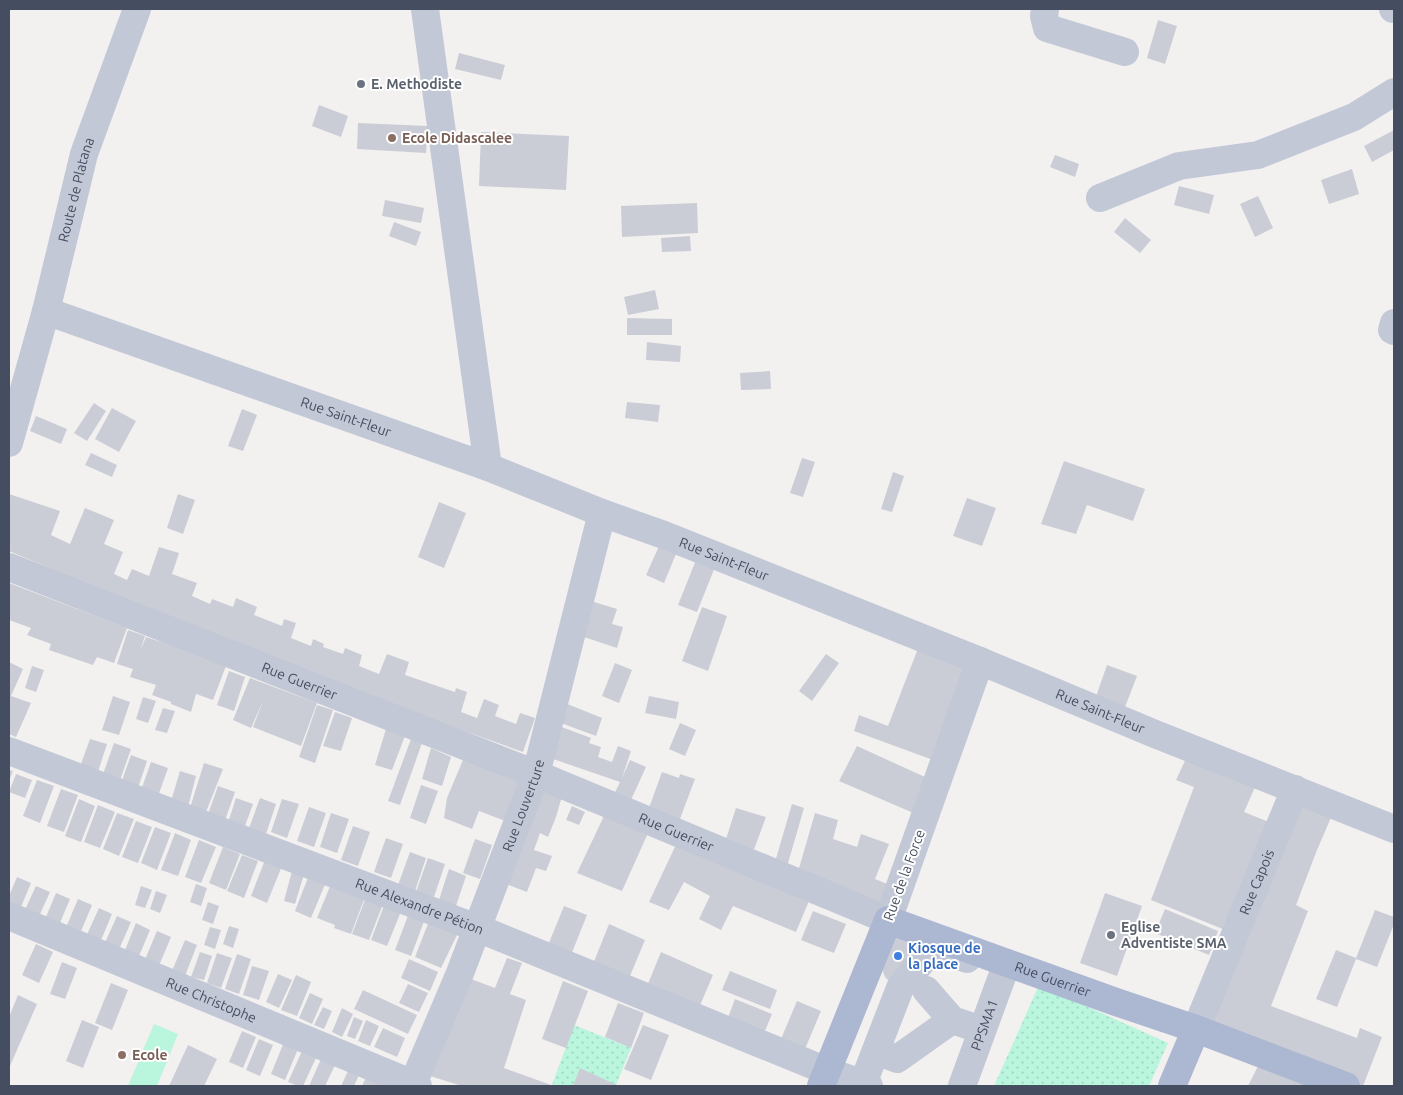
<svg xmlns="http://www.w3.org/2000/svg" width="1403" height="1095" viewBox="0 0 1403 1095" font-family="Ubuntu,sans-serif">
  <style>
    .park { fill: url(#park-dots) }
    .pitch { fill: #baf5de }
    .building { fill: #cbcdd6 }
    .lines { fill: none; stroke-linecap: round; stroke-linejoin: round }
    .minor { stroke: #c2c8d6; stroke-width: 28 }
    .major { stroke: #acb7d2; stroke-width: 28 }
    .worship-dot { fill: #6b7280; stroke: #fff; stroke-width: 2 }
    .education-dot { fill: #8d6e63; stroke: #fff; stroke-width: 2 }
    .shop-dot { fill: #3f7fe0; stroke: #fff; stroke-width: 2 }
    .labels { text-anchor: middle; stroke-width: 4; stroke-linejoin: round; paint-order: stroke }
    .worship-label { font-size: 14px; font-weight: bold; fill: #5b616d; stroke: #fff; text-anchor: start }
    .education-label { font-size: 14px; font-weight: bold; fill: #785e54; stroke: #fff; text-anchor: start }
    .street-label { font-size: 14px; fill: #454d60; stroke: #fff }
    .shop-label { font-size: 14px; font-weight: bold; fill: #366cbe; stroke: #fff; text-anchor: start }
  </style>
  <defs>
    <pattern id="park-dots" width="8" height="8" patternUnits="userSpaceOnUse" patternTransform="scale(1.25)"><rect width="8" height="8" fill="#baf5de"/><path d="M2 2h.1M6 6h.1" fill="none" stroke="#a1d4c1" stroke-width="1.8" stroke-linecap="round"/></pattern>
  </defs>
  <rect width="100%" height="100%" fill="#f3f0f0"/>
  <path class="park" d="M1039 985 1168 1043 1149 1086H994Z
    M574 1025 631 1048 616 1085 581 1069 573 1086H555L552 1085Z"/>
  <path class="pitch" d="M154 1024 178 1034 157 1086H128Z"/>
  <path class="building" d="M1158 20 1177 26 1165 64 1147 58Z
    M459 53 505 65 501 80 455 69Z
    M319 105 348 116 341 137 312 126Z
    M358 123 428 126 426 153 357 149Z
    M1394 130V150L1372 162 1364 146Z
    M481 132 569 136 566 190 479 186Z
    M1055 155 1079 164 1075 177 1050 167Z
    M1352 169 1359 194 1329 204 1321 180Z
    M1179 186 1214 195 1209 214 1174 205Z
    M1258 196 1273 228 1255 237 1240 204Z
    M385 200 424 208 421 223 382 216Z
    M697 203 698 233 622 237 621 206Z
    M1125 218 1151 240 1140 253 1114 232Z
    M394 222 421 232 416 246 389 236Z
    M690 236 691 251 662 252 661 238Z
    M655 290 659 309 628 315 624 297Z
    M627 318 672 319V335H627Z
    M647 342 681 346 680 362 646 360Z
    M770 371 771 389 741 390 740 373Z
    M627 402 660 405 658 422 625 418Z
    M94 403 106 411 87 441 74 433Z
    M112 408 136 421 119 452 95 439Z
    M242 409 257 415 243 451 228 446Z
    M36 416 67 429 61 444 30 431Z
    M91 453 117 465 112 477 85 465Z
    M802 458 815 462 803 497 790 493Z
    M1064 461 1145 489 1133 521 1087 505 1076 534 1041 524Z
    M893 472 904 476 892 512 881 509Z
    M9 494 60 511 51 535 70 544 85 508 114 520 104 544 123 552 114 574 127 580 132 569 149 576 159 547 179 553 172 574 197 583 192 596 210 604 212 599 233 607 236 598 257 607 254 615 282 626 284 619 296 623 291 638 311 646 313 639 324 644 323 647 343 654 345 648 362 655 359 666 379 674 387 654 409 662 405 675 455 692 456 688 467 692 461 712 477 718 484 699 499 705 495 716 516 724 520 713 535 718 523 752 428 718 87 584 9 551Z
    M178 494 195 500 183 534 167 528Z
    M967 498 996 508 982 546 953 536Z
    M439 502 466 513 444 568 418 557Z
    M664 535 681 542 664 583 646 575Z
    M700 550 719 557 697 612 678 605Z
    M9 583 127 628 114 663 97 657 93 665 49 650 51 644 27 635 31 628 9 620Z
    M581 598 617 609 612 624 623 627 617 648 572 633Z
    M702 607 727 616 708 671 682 661Z
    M128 630 145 636 140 651 146 637 171 645 226 666 213 700 196 694 191 712 171 704V702L152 695 156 685 130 677 133 669 117 664Z
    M922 638 980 661 944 764 854 731 859 715 888 726Z
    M826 654 839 663 812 701 799 691Z
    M9 662 23 669 11 696 31 703 16 737 9 734Z
    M615 663 632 670 619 703 602 696Z
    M1107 665 1137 676 1120 720 1092 708Z
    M32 666 44 670 36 692 25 688Z
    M229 671 245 677 234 711 217 705Z
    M250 678 317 703 301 746 253 727 263 701 251 728 233 720Z
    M113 696 130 702 119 735 102 730Z
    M649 696 679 702 676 719 645 713Z
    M143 697 156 701 148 723 136 719Z
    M555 699 602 718 596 736 550 719Z
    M317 705 333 710 315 763 299 757Z
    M163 708 175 711 167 733 155 730Z
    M335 712 352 718 341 751 323 746Z
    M680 723 696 730 685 756 669 749Z
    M559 726 591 738 589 743 601 747 598 757 612 762 618 746 631 751 622 778 630 760 646 767 626 811 645 819 662 772 679 778 680 774 695 779 675 832 653 822 622 891 577 873 620 782 553 759Z
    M386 729 405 736 392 770 375 765Z
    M90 739 107 744 96 778 78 772Z
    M411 739 422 743 400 805 388 801Z
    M114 743 131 749 119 783 102 777Z
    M857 746 936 782 925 818 839 781Z
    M431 748 451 757 442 786 422 779Z
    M468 748 565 786 556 817 548 837 540 833 534 850 552 856 546 871 536 868 527 892 496 880 516 825 479 811 472 829 444 818 447 798Z
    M1191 748 1260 776 1244 812 1279 826 1292 835 1279 826 1295 789 1336 806 1317 850 1296 905 1308 911 1271 1006 1357 1038 1360 1028 1382 1037 1363 1086H1248L1263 1056 1196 1029 1235 934 1151 900 1194 787 1176 780Z
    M131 755 147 761 136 794 119 789Z
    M151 762 168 768 156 802 139 796Z
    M204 763 223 769 206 812 190 808Z
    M9 770 13 771 9 781Z
    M180 771 196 776 188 807 171 801Z
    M16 774 32 780 25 798 9 792Z
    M37 780 54 786 40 823 23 816Z
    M421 785 438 791 426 824 410 818Z
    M218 786 235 792 223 826 206 820Z
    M61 789 78 795 64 832 47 826Z
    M236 798 253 804 241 837 225 832Z
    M260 798 276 804 265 837 248 831Z
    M79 799 95 806 81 842 65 836Z
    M282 799 299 804 287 838 271 832Z
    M792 804 804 808 784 877 795 882 815 813 838 820 833 839 857 847 861 834 889 844 875 879 900 889 888 920 814 889 796 932 733 906 721 930 699 919 710 896 684 882 669 910 649 902 681 834 722 851 736 808 766 817 749 863 772 872Z
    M98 805 115 812 100 848 84 842Z
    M572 806 585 812 579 825 566 820Z
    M309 807 326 813 314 847 297 841Z
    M117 813 134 819 119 856 103 849Z
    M331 813 349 819 337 853 320 847Z
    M136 821 152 827 138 863 122 857Z
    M353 826 370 832 358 866 341 860Z
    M155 827 171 833 157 870 141 863Z
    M175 833 191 840 178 876 161 870Z
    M386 838 403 844 391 878 374 872Z
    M475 839 492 845 480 879 463 873Z
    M199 840 216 847 201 883 185 877Z
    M223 847 240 854 226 890 209 883Z
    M410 852 426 858 415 891 398 885Z
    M242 855 258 861 244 898 227 891Z
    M428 858 445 864 434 897 416 892Z
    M265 860 282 866 267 903 251 896Z
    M449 869 466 876 455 909 438 903Z
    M292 871 304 874 295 904 284 901Z
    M309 875 326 882 311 918 295 911Z
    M17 877 31 883 18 914 9 910V896Z
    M196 884 207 888 201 906 190 902Z
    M331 884 365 897 351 934 334 928 335 925 317 918Z
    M36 886 50 892 36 923 22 916Z
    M141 886 152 890 145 908 135 905Z
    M156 891 167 895 160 913 150 909Z
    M56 893 70 899 57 930 43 924Z
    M1105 893 1142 906 1117 976 1080 963Z
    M366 897 383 904 369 940 352 934Z
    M78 899 92 905 79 936 65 930Z
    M208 902 219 906 213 924 202 920Z
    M385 903 402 909 387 946 371 940Z
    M564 906 587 915 567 965 544 955Z
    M99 908 112 914 99 945 85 939Z
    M1165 909 1218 931 1209 955 1155 933Z
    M1375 910 1394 917V924L1377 967 1356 959 1337 1007 1316 999 1336 950 1356 958Z
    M813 911 846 924 834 953 801 940Z
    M409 913 425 919 411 956 395 950Z
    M117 916 131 922 117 954 103 947Z
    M429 921 458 933 441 968 415 957Z
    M136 923 150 930 137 961 123 955Z
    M609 924 645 940 625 988 589 974Z
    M229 926 239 929 233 948 223 944Z
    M210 927 221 930 215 949 204 945Z
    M157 931 171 937 158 968 144 962Z
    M902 934 927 942 892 984 885 977 882 969 894 938Z
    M185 940 197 945 185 976 172 971Z
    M36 944 53 952 39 983 22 975Z
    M200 952 212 956 204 980 191 977Z
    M661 952 713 975 695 1017 643 996Z
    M217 953 232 958 221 988 207 983Z
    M237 954 251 959 239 994 225 989Z
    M507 958 522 963 510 994 526 1000 504 1068 554 1086H462L430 1076 471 979 495 988Z
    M409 959 438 972 430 991 401 978Z
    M62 962 77 968 65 999 50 994Z
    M252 966 269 971 259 1000 243 995Z
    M730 971 777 990 770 1009 722 990Z
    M278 974 292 980 279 1008 266 1002Z
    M296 975 311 982 297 1016 281 1010Z
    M563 981 588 991 566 1048 542 1039Z
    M111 983 128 990 112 1030 95 1023Z
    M408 984 428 993 419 1012 399 1003Z
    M363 990 417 1015 408 1034 354 1009Z
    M310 993 323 999 312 1024 299 1018Z
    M18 995 37 1004 10 1066 9 1065V1017Z
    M735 999 772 1014 762 1038 726 1023Z
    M797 1001 821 1011 805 1049 781 1039Z
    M618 1003 644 1013 631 1048 605 1037Z
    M323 1007 332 1011 324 1029 314 1025Z
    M342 1008 353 1014 342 1037 332 1032Z
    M354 1017 363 1021 355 1039 347 1036Z
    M82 1020 99 1027 83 1068 66 1061Z
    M366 1020 379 1026 370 1046 358 1041Z
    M643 1025 669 1035 651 1080 624 1069Z
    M383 1028 405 1038 397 1057 374 1047Z
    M242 1031 256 1037 243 1068 229 1062Z
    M259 1039 273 1045 260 1076 246 1070Z
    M284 1042 298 1049 285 1080 271 1074Z
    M188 1045 217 1059 204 1086H169Z
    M302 1051 316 1058 303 1086H298L288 1082Z
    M321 1059 335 1065 325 1086H309Z
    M580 1068 619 1086H573Z
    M349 1069 360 1073 354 1086H341Z
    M367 1075 391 1086H362Z"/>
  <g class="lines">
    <g class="minor">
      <path d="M425 9 488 467"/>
      <path d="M1045 9 1044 16 1047 28 1125 52"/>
      <path d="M1393 9H1394"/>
      <path d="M1100 198 1179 166 1258 155 1354 117 1394 92"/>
      <path id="s1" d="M46 311 488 467 602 513 664 535 980 661 1155 734 1394 829"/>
      <path d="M1394 323 1392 330 1394 331"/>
      <path id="s2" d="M9 443 46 311 84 154 137 9"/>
      <path id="s3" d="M9 567 536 774 888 920 980 661"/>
      <path id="s4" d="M9 751 477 928 827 1071 869 1086"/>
      <path id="s5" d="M9 916 418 1086"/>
      <path d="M926 990 952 1020 970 1026"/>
      <path id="s6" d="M1196 1029 1295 789"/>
      <path d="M876 1051 897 1059 952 1020"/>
      <path id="s7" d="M412 1086 460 973 536 774 602 513"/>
      <path d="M862 1086 900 988 932 949H937L967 959"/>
      <path id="s8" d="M962 1086 1007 963"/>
    </g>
    <g class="major">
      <path id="s9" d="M821 1086 888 920 1116 1002 1196 1029 1346 1086"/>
      <path d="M1172 1086 1196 1029"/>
    </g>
  </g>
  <g class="worship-dot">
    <circle cx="361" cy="84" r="5"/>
    <circle cx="1111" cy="935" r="5"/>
  </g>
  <g class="education-dot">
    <circle cx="392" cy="138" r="5"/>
    <circle cx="122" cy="1055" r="5"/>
  </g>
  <circle class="shop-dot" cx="898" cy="956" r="5"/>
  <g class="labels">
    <g class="worship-label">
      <text x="371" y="89">E. Methodiste</text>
      <text x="1121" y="932">Eglise<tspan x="1121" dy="16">Adventiste SMA</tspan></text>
    </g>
    <g class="education-label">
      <text x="402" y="143">Ecole Didascalee</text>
      <text x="132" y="1060">Ecole</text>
    </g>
    <g class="street-label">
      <text dy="5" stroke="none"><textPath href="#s2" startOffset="262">Route de Platana</textPath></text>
      <text dy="5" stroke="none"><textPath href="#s1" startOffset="318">Rue Saint-Fleur</textPath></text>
      <text dy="5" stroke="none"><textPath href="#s1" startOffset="722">Rue Saint-Fleur</textPath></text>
      <text dy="5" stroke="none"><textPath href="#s3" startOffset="312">Rue Guerrier</textPath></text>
      <text dy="5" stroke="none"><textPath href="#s1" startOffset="1128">Rue Saint-Fleur</textPath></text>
      <text dy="5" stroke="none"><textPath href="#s7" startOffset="302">Rue Louverture</textPath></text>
      <text dy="5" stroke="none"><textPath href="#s3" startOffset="718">Rue Guerrier</textPath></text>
      <text transform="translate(904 875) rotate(-70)" y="5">Rue de la Force</text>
      <text dy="5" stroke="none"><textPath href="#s6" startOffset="159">Rue Capois</textPath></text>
      <text dy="5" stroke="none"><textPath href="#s4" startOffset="439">Rue Alexandre Pétion</textPath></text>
      <text dy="5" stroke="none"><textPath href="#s9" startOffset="354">Rue Guerrier</textPath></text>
      <text dy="5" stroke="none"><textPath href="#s5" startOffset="219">Rue Christophe</textPath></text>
      <text dy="5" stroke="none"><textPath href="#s8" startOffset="65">PPSMA1</textPath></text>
    </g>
    <g class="shop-label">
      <text x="908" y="953">Kiosque de<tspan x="908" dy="16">la place</tspan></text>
    </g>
  </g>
  <rect width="1403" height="1095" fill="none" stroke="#454d60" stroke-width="20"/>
</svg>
